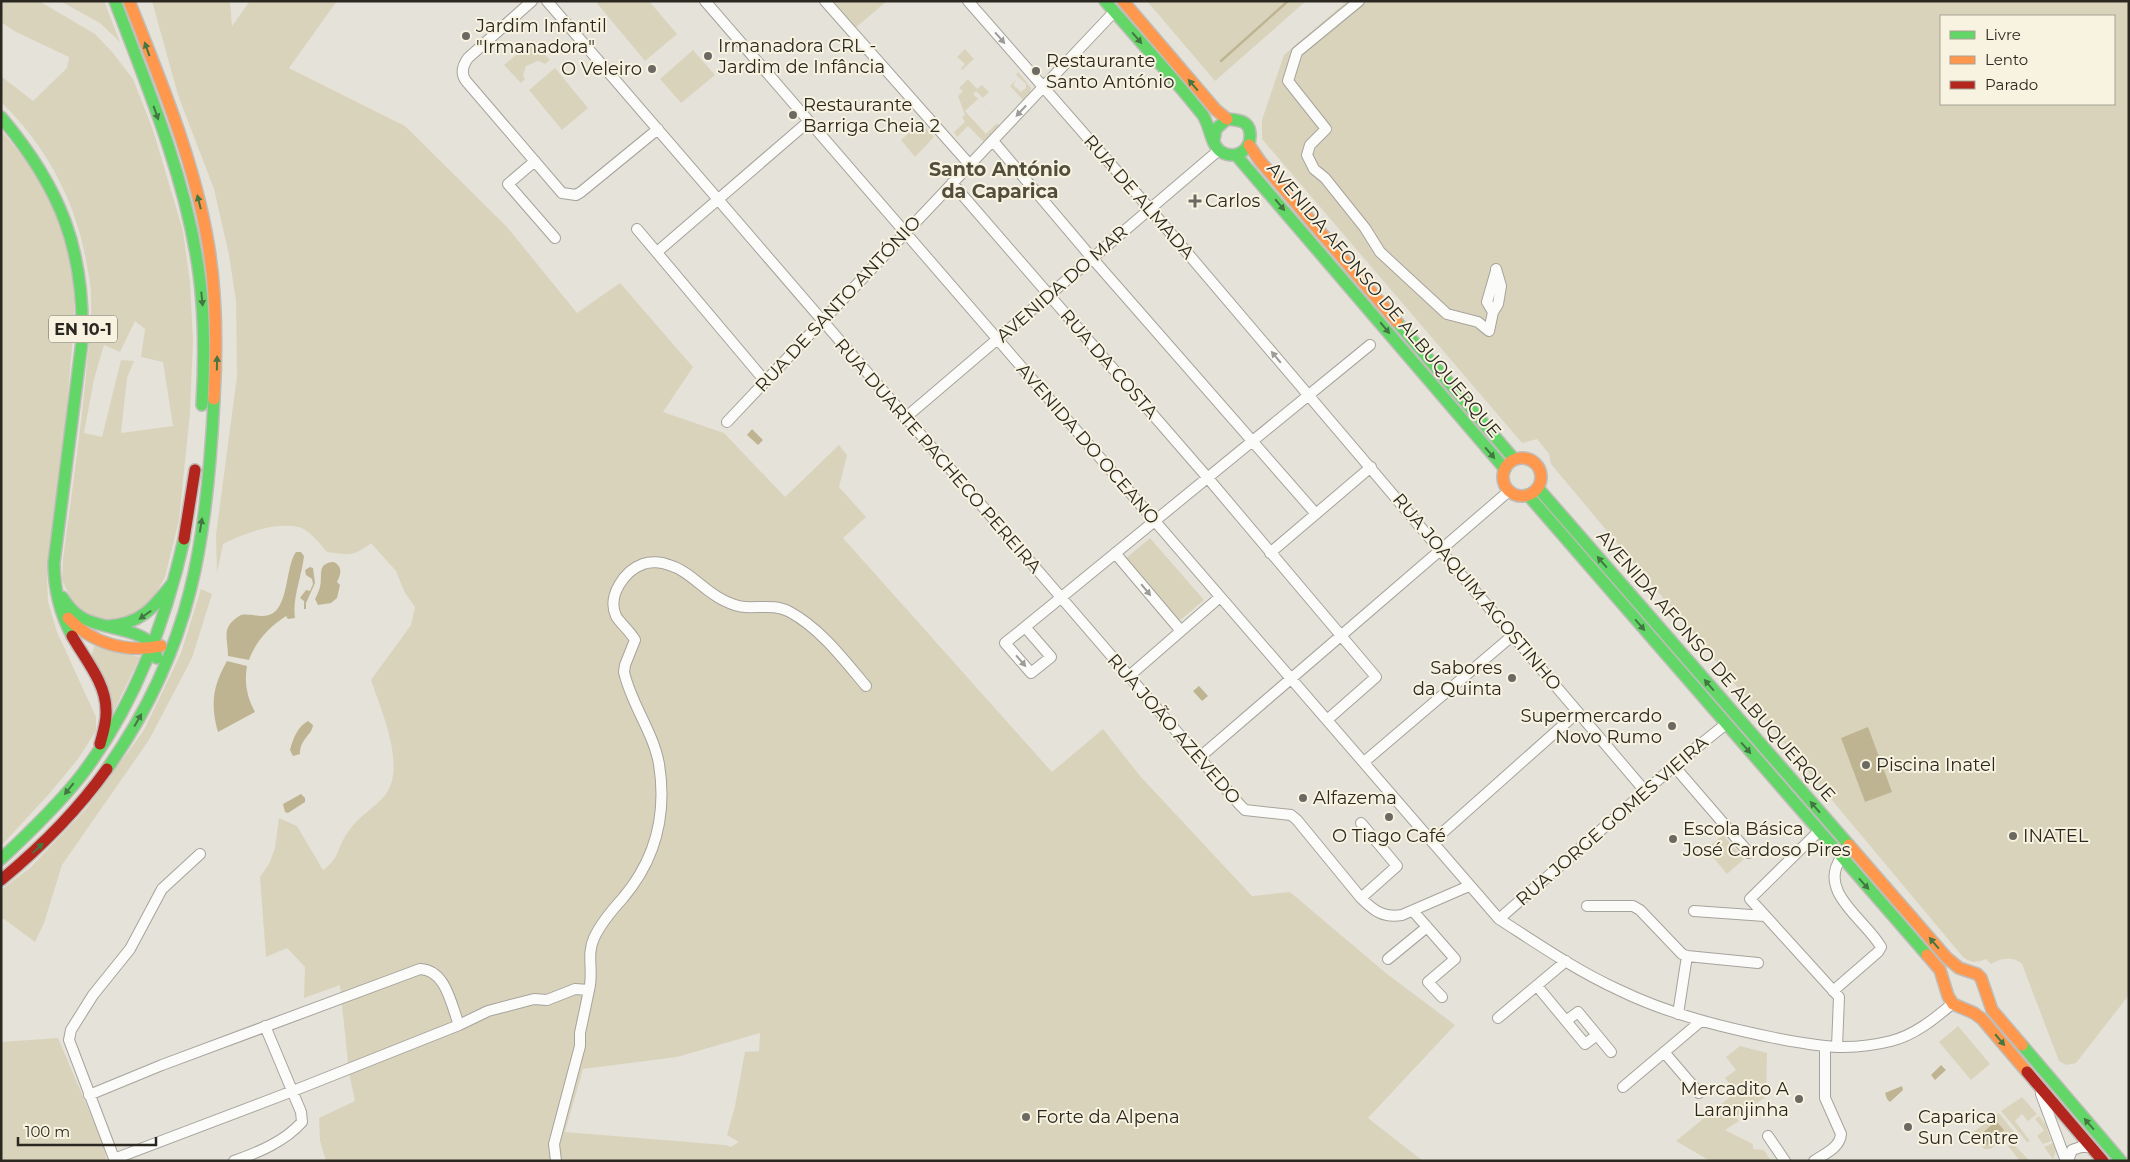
<svg xmlns="http://www.w3.org/2000/svg" width="2130" height="1162" viewBox="0 0 2130 1162" font-family="Montserrat,sans-serif">
  <style>
    .green { fill: #dad3bc; fill-rule: evenodd }
    .water { fill: #bfb492 }
    .lines { fill: none; stroke-linecap: round; stroke-linejoin: round }
    .stream { stroke: #bfb492; stroke-width: 2.5 }
    .street-casing { stroke: #a6a39c; stroke-width: 12 }
    .fast-casing { stroke: #bfbdb9; stroke-width: 14 }
    .slow-casing { stroke: #bfbdb9; stroke-width: 14 }
    .jam-casing { stroke: #bfbdb9; stroke-width: 14 }
    .street { stroke: #fbfbf9; stroke-width: 10 }
    .fast { stroke: #63d668; stroke-width: 11 }
    .slow { stroke: #ff974d; stroke-width: 11 }
    .jam { stroke: #b3261e; stroke-width: 11 }
    .oneway { fill: #9d9c98 }
    .oneway2 { fill: #447641 }
    .poi-dot { fill: #6b6961; stroke: #f8f3e0; stroke-width: 2 }
    .labels { text-anchor: middle; stroke-width: 4; stroke-linejoin: round; paint-order: stroke }
    .shield { fill: #f8f3e0; stroke: #68655a; stroke-width: 1 }
    .shield-label { font-size: 16px; font-weight: bold; fill: #2a2821 }
    .poi-label { font-size: 18px; fill: #2a2821; stroke: #f8f3e0; text-anchor: start }
    .street-label { font-size: 18px; fill: #2a2821; stroke: #f8f3e0 }
    .neighbourhood-label { font-size: 19px; font-weight: bold; fill: #524e3e; stroke: #f8f3e0 }
  </style>
  <rect width="100%" height="100%" fill="#e5e2d9"/>
  <path class="green" d="M1 1H39L95 34 113 53 133 79 153 130 183 231 190 282 193 340 190 413 179 520 165 577 155 595 139 613 119 620H101L84 615 73 603 62 580 63 559C71 498 80 437 86 375 88 349 92 323 91 296 91 286 89 276 87 266 77 204 47 146 1 102V76L33 101 67 68 69 57 14 31 1 22ZM135 321 145 329 141 357 163 362 173 426 121 433 127 378 134 361 121 360 102 437 84 433 94 379 104 345 120 352Z
    M60 1H104L120 42 100 23Z
    M152 1H230L232 26 250 1H337L289 68 405 126 507 227 577 313 620 283 693 367 663 412 724 433 785 497 839 445 847 455 839 487 866 517 843 538 1052 772 1103 729 1140 776 1252 896 1290 892 1387 974 1455 1025 1368 1118 1423 1161H326L320 1141 319 1118 355 1101 349 1073 340 985 304 998 305 967 287 948 266 957 260 877 269 864 275 848 279 818 297 826 323 870C340 858 337 847 348 832 357 817 375 808 386 794 406 765 381 710 371 680L411 625 415 607 405 593 396 571 371 543C353 557 349 555 327 552 320 544 309 529 298 527 273 522 245 533 223 544L217 573 216 535 237 376 236 301 229 255 214 189 178 95ZM760 1033 759 1051 745 1052 735 1106 727 1135 739 1142 731 1147 725 1145 565 1132 583 1069 677 1057Z
    M597 1H649L677 34 645 61 596 2Z
    M829 1H887L854 29Z
    M1147 1H1306L1215 81Z
    M1347 1H2129V995L2076 1063 2066 1065 2059 1061 2022 964C2014 956 2000 958 1991 964L1986 959C1976 963 1972 963 1963 957L1551 464 1549 454 1537 439 1522 443 1262 139V120L1284 55ZM1941 16H2114V104H1941Z
    M533 41 550 60 545 64 538 61 526 66 523 75 525 79 521 83 504 65Z
    M965 49 974 59 962 70 961 68 965 64 957 57Z
    M693 50 715 75 681 103 660 79Z
    M555 68 588 108 562 130 529 90Z
    M1018 72 1031 88 1030 92 1023 100 1010 86 1017 79 1013 85 1021 92 1026 88V84L1016 75Z
    M968 79 977 89 982 85 989 92 983 98 976 91 973 94 1003 122 978 99 965 111 986 134 997 123 999 126 984 142 968 126 957 137 954 132 965 122 962 117 965 115 958 96 963 91 959 88Z
    M921 122 934 137 915 157 901 140Z
    M1 130C16 148 31 166 43 186 66 225 76 278 74 323L63 454 47 574 48 602 57 632 96 717V731L78 759 49 794 1 846Z
    M1150 538 1204 600 1178 622 1124 560Z
    M201 589 212 594 192 658 149 740 62 865 44 923 35 942 4 919 1 920V890L31 867 86 809 144 730 181 653Z
    M94 646 140 657 112 715 92 654Z
    M1723 835 1744 859 1727 874 1706 849Z
    M1958 1026 1990 1064 1971 1080 1939 1042Z
    M58 1038 102 1141 107 1161H1V1042Z
    M1740 1046 1767 1053 1766 1097 1736 1117 1739 1121 1725 1130 1753 1144V1149L1764 1150 1771 1161H1710L1676 1141 1736 1092 1725 1078 1736 1070 1726 1057Z
    M2022 1097 2037 1114 2028 1121 2022 1114 2015 1121 2030 1141 2027 1142 2001 1111Z
    M1999 1113 2014 1132 1990 1149H1984L1972 1133Z
    M2039 1116 2046 1125 2051 1141 2043 1144 2037 1136 2044 1130 2035 1119Z
    M2012 1143 2030 1161H2020L2008 1146Z
    M2053 1143 2056 1151 2053 1159 2044 1147Z"/>
  <path class="water" d="M752 429 763 440 758 445 747 435Z
    M296 552H301L304 556C302 576 292 598 295 618L288 619 286 616C269 627 256 641 249 660L228 656C228 637 220 627 241 615 250 613 260 618 269 615 289 609 285 567 296 552Z
    M334 562C343 567 341 574 337 582L340 585 337 598 331 603 318 605 315 599C317 595 319 591 320 587 323 575 316 563 334 562Z
    M310 567 313 568 315 583 306 603V609H304V601L300 598 306 590 310 591 313 584 312 579 306 575 305 570Z
    M227 661 247 666C244 683 247 697 255 712L218 732C210 705 213 685 227 661Z
    M1199 686 1208 696 1202 701 1193 691Z
    M308 721 313 725C312 735 300 739 300 754L293 756 290 750C293 739 297 727 308 721Z
    M1868 727 1892 792 1865 802 1841 738Z
    M301 794 305 798V802L288 813 285 812 283 804Z
    M1941 1065 1946 1070 1935 1080 1931 1075Z
    M1902 1086 1903 1090 1890 1102 1887 1099 1885 1093Z
    M1996 1121 2004 1130 1986 1146 1978 1137Z"/>
  <g class="lines">
    <path class="stream" d="M1221 61 1288 1"/>
    <g class="street-casing">
      <path id="street" d="M532 1 468 58C463 65 460 73 466 81L562 193 576 195 581 192 658 129
        M547 1 1240 805 1245 810 1291 815 1297 820 1361 898C1374 911 1383 918 1402 915L1469 886
        M705 1 1499 919C1538 944 1577 971 1619 990 1668 1014 1722 1027 1775 1038 1817 1046 1848 1052 1891 1041 1915 1035 1934 1019 1952 1004
        M825 1 970 165
        M968 1 1150 209 1645 791
        M1359 1 1297 52 1288 81 1326 129 1310 145 1307 155 1314 169 1325 178 1365 228 1380 252 1447 314 1478 322 1489 331 1493 312 1498 304 1501 286 1496 269
        M993 141 1092 258 1316 514
        M535 161 508 184 555 238
        M952 183 1207 477 1376 677 1327 720
        M637 229 765 381
        M657 252 809 121
        M1493 312 1487 302 1496 271
        M905 418 1219 150
        M727 422 1114 12
        M1115 553 1181 631
        M1270 553 1371 467
        M1025 627 1051 657 1031 673 1005 643 1025 627 1370 345
        M1128 677 1220 597
        M1200 757 1509 491
        M1364 762 1512 636
        M1674 766 1749 853
        M1361 823 1397 866 1361 898
        M1819 831 1750 899 1839 997 1837 1047
        M1432 842 1578 712
        M1587 906H1633L1640 910 1682 954 1687 956 1678 1014
        M1413 911 1455 959 1428 982 1442 997
        M1694 911 1765 916
        M1499 919 1681 760 1726 724
        M1687 956 1758 963
        M1388 959 1427 927
        M1537 986 1585 1044 1597 1035 1578 1012 1566 1021
        M1833 991 1878 952 1881 947C1866 920 1817 892 1841 858
        M1498 1018 1566 961
        M1597 1035 1611 1052
        M1664 1052 1699 1093
        M1623 1087 1701 1021
        M2041 1094 2066 1161
        M89 1095 162 1065 420 969C446 970 451 1004 459 1025
        M1768 1136 1785 1161
        M114 1159 293 1091 459 1025 488 1011 534 999 547 1000 575 989 589 990C594 972 586 955 594 938 601 923 612 910 623 898 656 859 667 814 659 764 653 731 631 704 624 672L625 665 635 640C630 631 619 622 616 616 607 596 624 571 643 564 651 561 662 562 669 565 690 571 704 591 723 600 729 603 739 607 745 607 760 608 776 604 790 612 821 629 844 660 866 686
        M115 1161 69 1040 71 1030 93 995 130 949 162 889 200 854
        M234 1161C259 1152 284 1142 302 1122L301 1112 265 1026
        M556 1161 554 1144 580 1046V1033L589 990
        M1814 1161C1824 1154 1840 1148 1841 1134L1825 1098V1047
        M2068 1161 2072 1150 2081 1147H2091"/>
    </g>
    <g class="fast-casing">
      <path id="fast" d="M115 1C146 84 181 166 196 254 205 304 205 354 202 405
        M1105 1C1137 38 1171 75 1202 114 1210 124 1210 143 1220 151 1234 161 1252 151 1250 133 1249 120 1237 120 1227 119L1216 129 1214 140
        M1 117C60 187 85 249 82 341L54 563C54 590 60 613 72 636
        M1236 155 1505 469
        M1397 322 1514 459
        M1538 488 1849 845
        M1528 495 1927 955
        M62 597C67 605 72 612 81 617 99 629 143 628 153 647 155 650 156 655 157 658
        M108 626C141 624 153 608 172 584
        M107 769C145 715 174 655 190 591 205 533 211 459 214 399
        M1 859C29 833 56 807 80 777 134 707 165 624 184 539
        M2022 1045 2121 1161"/>
    </g>
    <g class="slow-casing">
      <path id="slow" d="M129 1C160 79 194 160 208 243 217 295 217 347 214 399
        M1123 1 1216 110 1227 119
        M1249 145 1260 161 1397 322
        M1503 477a19 19 0 1 1 38 0a19 19 0 1 1-38 0Z
        M68 618C93 644 126 653 161 646
        M1849 845 1947 958 1959 968 1977 974 1981 978 1992 1010 2022 1045
        M1927 955 1940 970 1948 996 1953 1004 1974 1013 1982 1019 2027 1072"/>
    </g>
    <g class="jam-casing">
      <path id="jam" d="M184 539 195 470
        M72 636C85 659 106 683 106 710 107 721 103 733 100 744
        M1 880C41 847 77 811 107 769
        M2027 1072 2103 1161"/>
    </g>
    <use href="#street" class="street"/>
    <use href="#fast" class="fast"/>
    <use href="#slow" class="slow"/>
    <use href="#jam" class="jam"/>
  </g>
  <defs><path id="oneway-solid" d="M-6-.8H1V-3.2L6.5 0L1 3.2V.8H-6Z" transform="scale(1.25)"/></defs>
  <g class="oneway">
    <use href="#oneway-solid" transform="translate(1000 38) rotate(49)"/>
    <use href="#oneway-solid" transform="translate(1021 111) rotate(133)"/>
    <use href="#oneway-solid" transform="translate(1276 357) rotate(-130)"/>
    <use href="#oneway-solid" transform="translate(1146 590) rotate(50)"/>
    <use href="#oneway-solid" transform="translate(1021 661) rotate(49)"/>
  </g>
  <g class="oneway2">
    <use href="#oneway-solid" transform="translate(1137 38) rotate(49)"/>
    <use href="#oneway-solid" transform="translate(147 49) rotate(-110)"/>
    <use href="#oneway-solid" transform="translate(1193 85) rotate(-131)"/>
    <use href="#oneway-solid" transform="translate(156 113) rotate(70)"/>
    <use href="#oneway-solid" transform="translate(199 202) rotate(-104)"/>
    <use href="#oneway-solid" transform="translate(1280 205) rotate(50)"/>
    <use href="#oneway-solid" transform="translate(202 299) rotate(84)"/>
    <use href="#oneway-solid" transform="translate(1385 328) rotate(50)"/>
    <use href="#oneway-solid" transform="translate(217 363) rotate(-89)"/>
    <use href="#oneway-solid" transform="translate(1490 453) rotate(49)"/>
    <use href="#oneway-solid" transform="translate(201 525) rotate(-81)"/>
    <use href="#oneway-solid" transform="translate(1602 562) rotate(-131)"/>
    <use href="#oneway-solid" transform="translate(145 615) rotate(145)"/>
    <use href="#oneway-solid" transform="translate(1640 625) rotate(49)"/>
    <use href="#oneway-solid" transform="translate(1709 685) rotate(-131)"/>
    <use href="#oneway-solid" transform="translate(138 720) rotate(-60)"/>
    <use href="#oneway-solid" transform="translate(1746 748) rotate(49)"/>
    <use href="#oneway-solid" transform="translate(69 789) rotate(129)"/>
    <use href="#oneway-solid" transform="translate(1815 807) rotate(-131)"/>
    <use href="#oneway-solid" transform="translate(38 848) rotate(-43)"/>
    <use href="#oneway-solid" transform="translate(1864 884) rotate(48)"/>
    <use href="#oneway-solid" transform="translate(1934 943) rotate(-131)"/>
    <use href="#oneway-solid" transform="translate(2000 1040) rotate(50)"/>
    <use href="#oneway-solid" transform="translate(2089 1124) rotate(-131)"/>
  </g>
  <g class="poi-dot">
    <circle cx="466" cy="36" r="5"/>
    <circle cx="708" cy="56" r="5"/>
    <circle cx="652" cy="69" r="5"/>
    <circle cx="1036" cy="71" r="5"/>
    <circle cx="793" cy="115" r="5"/>
    <path d="M1192.5 193.5h5v5h5v5h-5v5h-5v-5h-5v-5h5z"/>
    <circle cx="1512" cy="678" r="5"/>
    <circle cx="1672" cy="726" r="5"/>
    <circle cx="1866" cy="765" r="5"/>
    <circle cx="1303" cy="798" r="5"/>
    <circle cx="1389" cy="817" r="5"/>
    <circle cx="2013" cy="836" r="5"/>
    <circle cx="1673" cy="839" r="5"/>
    <circle cx="1799" cy="1099" r="5"/>
    <circle cx="1026" cy="1117" r="5"/>
    <circle cx="1908" cy="1127" r="5"/>
  </g>
  <g class="labels">
    <rect class="shield" x="49" y="315.5" width="68" height="27" rx="4"/>
    <g class="shield-label">
      <text x="83" y="335">EN 10-1</text>
    </g>
    <g class="poi-label">
      <text x="476" y="32">Jardim Infantil<tspan x="476" dy="21">"Irmanadora"</tspan></text>
      <text x="718" y="52">Irmanadora CRL -<tspan x="718" dy="21">Jardim de Infância</tspan></text>
      <text x="1046" y="67">Restaurante<tspan x="1046" dy="21">Santo António</tspan></text>
      <text x="642" y="75" text-anchor="end">O Veleiro</text>
      <text x="803" y="111">Restaurante<tspan x="803" dy="21">Barriga Cheia 2</tspan></text>
      <text x="1205" y="207">Carlos</text>
      <text x="1502" y="674" text-anchor="end">Sabores<tspan x="1502" dy="21">da Quinta</tspan></text>
      <text x="1662" y="722" text-anchor="end">Supermercardo<tspan x="1662" dy="21">Novo Rumo</tspan></text>
      <text x="1876" y="771">Piscina Inatel</text>
      <text x="1313" y="804">Alfazema</text>
      <text x="1683" y="835">Escola Básica<tspan x="1683" dy="21">José Cardoso Pires</tspan></text>
      <text x="1389" y="842" text-anchor="middle">O Tiago Café</text>
      <text x="2023" y="842">INATEL</text>
      <text x="1789" y="1095" text-anchor="end">Mercadito A<tspan x="1789" dy="21">Laranjinha</tspan></text>
      <text x="1036" y="1123">Forte da Alpena</text>
      <text x="1918" y="1123">Caparica<tspan x="1918" dy="21">Sun Centre</tspan></text>
    </g>
    <g class="street-label">
      <text transform="translate(1139 197) rotate(49)" y="6">RUA DE ALMADA</text>
      <text transform="translate(1062 284) rotate(-41)" y="6">AVENIDA DO MAR</text>
      <text transform="translate(1384 300) rotate(50)" y="6">AVENIDA AFONSO DE ALBUQUERQUE</text>
      <text transform="translate(838 304) rotate(-47)" y="6">RUA DE SANTO ANTÓNIO</text>
      <text transform="translate(1109 364) rotate(49)" y="6">RUA DA COSTA</text>
      <text transform="translate(1088 444) rotate(49)" y="6">AVENIDA DO OCEANO</text>
      <text transform="translate(938 456) rotate(49)" y="6">RUA DUARTE PACHECO PEREIRA</text>
      <text transform="translate(1477 592) rotate(50)" y="6">RUA JOAQUIM AGOSTINHO</text>
      <text transform="translate(1716 666) rotate(49)" y="6">AVENIDA AFONSO DE ALBUQUERQUE</text>
      <text transform="translate(1174 729) rotate(49)" y="6">RUA JOÃO AZEVEDO</text>
      <text transform="translate(1612 821) rotate(-41)" y="6">RUA JORGE GOMES VIEIRA</text>
    </g>
    <g class="neighbourhood-label">
      <text x="1000" y="176">Santo António<tspan x="1000" dy="22">da Caparica</tspan></text>
    </g>
  </g>
  <rect width="2130" height="1162" fill="none" stroke="#2a2821" stroke-width="5"/>
  <rect x="1940" y="15" width="175" height="90" fill="#f8f3e0" stroke="#a6a294"/>
  <rect x="1950" y="31" width="25" height="8" fill="#63d668" stroke="#a6a294"/>
  <text x="1985" y="40" font-size="15" fill="#2a2821">Livre</text>
  <rect x="1950" y="56" width="25" height="8" fill="#ff974d" stroke="#a6a294"/>
  <text x="1985" y="65" font-size="15" fill="#2a2821">Lento</text>
  <rect x="1950" y="81" width="25" height="8" fill="#b3261e" stroke="#a6a294"/>
  <text x="1985" y="90" font-size="15" fill="#2a2821">Parado</text>
  <path d="M18 1137v8h138v-8" fill="none" stroke="#2a2821" stroke-width="2.5"/>
  <text x="25" y="1137" font-size="15" fill="#2a2821" stroke="#f8f3e0" stroke-width="4" paint-order="stroke">100 m</text>
</svg>
